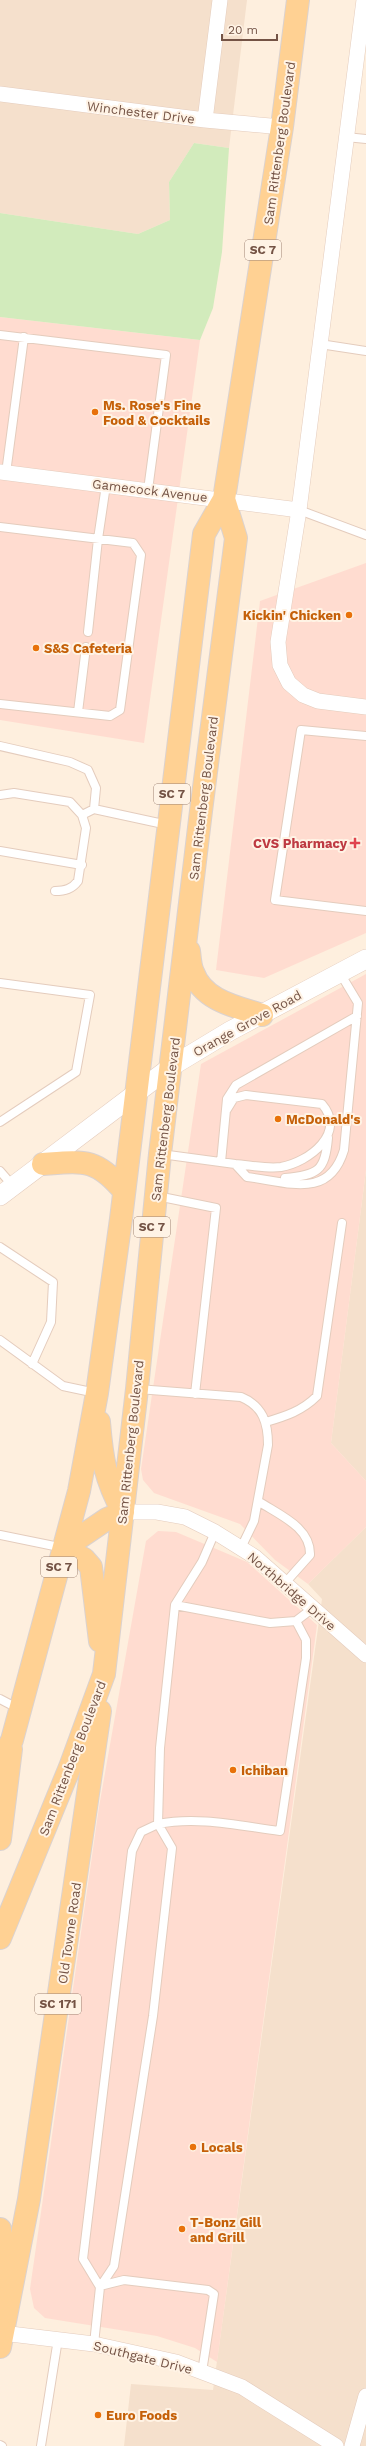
<svg xmlns="http://www.w3.org/2000/svg" width="366" height="2446" viewBox="0 0 366 2446" font-family="'Work Sans',sans-serif">
  <style>
    .residential { fill: #f5e0cc }
    .commercial { fill: #ffdcd0 }
    .green { fill: #d2ebbc }
    .lines { fill: none; stroke-linecap: round; stroke-linejoin: round }
    .service-casing { stroke: #e4ccbd; stroke-width: 10 }
    .minor-casing { stroke: #e4ccbd; stroke-width: 16 }
    .tertiary-casing { stroke: #e4ccbd; stroke-width: 20 }
    .primary-casing { stroke: #dbd2cf; stroke-width: 24 }
    .service { stroke: #fff; stroke-width: 8 }
    .minor { stroke: #fff; stroke-width: 15 }
    .tertiary { stroke: #fff; stroke-width: 19 }
    .primary { stroke: #ffd193; stroke-width: 22 }
    .food-dot { fill: #e8710a; stroke: #fff3e5; stroke-width: 1.5 }
    .health-dot { fill: #e0444e; stroke: #fff3e5; stroke-width: 1.5 }
    .labels { text-anchor: middle; stroke-width: 4; stroke-linejoin: round; paint-order: stroke }
    .shield { fill: #fff3e5; stroke: #9e8375; stroke-width: 1 }
    .shield-label { font-size: 12px; font-weight: bold; fill: #745345 }
    .street-label { font-size: 13px; fill: #745345; stroke: #fff3e5 }
    .food-label { font-size: 13px; font-weight: bold; fill: #c56008; stroke: #fff3e5; text-anchor: start }
    .health-label { font-size: 13px; font-weight: bold; fill: #be3a42; stroke: #fff3e5; text-anchor: end }
  </style>
  <rect width="100%" height="100%" fill="#feefde"/>
  <path class="residential" d="M0 0H247L229 148 194 143 169 182 170 220 138 234 0 213Z
    M366 1170V1481L331 1443Z
    M366 1527V2446H124L131 2384 213 2390 322 1599 308 1584Z"/>
  <path class="commercial" d="M0 317 200 340 144 743 0 720Z
    M366 563V933L264 978 216 970 260 601Z
    M366 974V1170L331 1443 366 1481V1527L308 1584 275 1560 240 1524 154 1493 143 1480 141 1469 201 1064Z
    M158 1531 176 1532 247 1562 317 1625 217 2362 195 2348 157 2336 45 2318 34 2308 30 2289 99 1807 146 1541Z"/>
  <path class="green" d="M194 143 229 148 222 252 213 308 200 340 0 317V213L138 234 170 220 169 182Z"/>
  <g class="lines">
    <g class="service-casing">
      <path id="service" d="M346 137 366 139
        M0 335 166 355 148 490
        M320 344 366 351
        M6 473 24 337
        M299 510 366 535
        M0 527 133 543 141 555 120 710 110 716 0 704
        M88 632 98 539 106 485
        M78 712 86 647
        M366 736 301 730 275 900 366 911
        M0 746 70 762 88 770 96 788 94 809
        M0 795 14 793 70 802 82 815 86 828 78 881C72 889 65 891 55 891
        M82 815 94 809 168 825
        M0 851 82 865
        M0 983 90 995 76 1072 0 1122
        M226 1111 234 1098 246 1095 322 1104C347 1133 309 1162 281 1167 267 1169 249 1165 235 1164
        M161 1154 235 1164 247 1177C288 1182 329 1200 344 1150L358 1003 340 973
        M221 1162 227 1099 236 1085 357 1016
        M0 1171 13 1186
        M285 1178C318 1175 325 1171 328 1138
        M157 1196 216 1208 195 1394
        M0 1247 53 1282 51 1322 32 1364
        M0 1340 63 1386 96 1393
        M138 1389 241 1397C263 1406 268 1423 268 1445L254 1521 241 1548
        M266 1422C286 1416 302 1411 317 1396L342 1223
        M258 1501C279 1515 311 1527 310 1555L285 1583
        M215 1532 202 1562 175 1605 160 1748 158 1824C198 1816 240 1826 280 1831L306 1658V1640L296 1621
        M0 1535 64 1548
        M175 1605 270 1623 296 1621 313 1608
        M0 1699 19 1709
        M100 2286 124 2280 208 2290 214 2294 202 2372
        M94 2344 100 2287 114 2266 153 2016 172 1848 158 1824 141 1832 132 1851 83 2259 100 2287
        M0 2445 2 2446
        M41 2446 58 2339"/>
    </g>
    <g class="minor-casing">
      <path id="minor" d="M364 0 299 510 278 642 280 665 289 683 303 695 318 701 366 707
        M0 94 205 120 282 127
        M205 120 220 0
        M0 472 299 510
        M123 1512H157L185 1517 215 1532 255 1557 366 1655
        M2 2333 94 2344 176 2362 242 2387 336 2446
        M352 2446 366 2396"/>
    </g>
    <g class="tertiary-casing">
      <path id="tertiary" d="M0 1196 172 1066 230 1031 366 959"/>
    </g>
    <g class="primary-casing">
      <path id="primary" d="M189 951C190 958 190 966 193 972 203 1001 237 1007 262 1015
        M43 1164C84 1161 96 1158 124 1191
        M99 1422C102 1459 105 1479 123 1512
        M100 1641 91 1567 84 1559 64 1548 107 1519 123 1512
        M0 1765 12 1740 79 1491 97 1393 121 1219 204 534 224 499 282 127 298 0
        M0 1839 11 1749
        M0 1938 70 1767 104 1674 137 1389 160 1154 201 811 236 538 224 499
        M0 2229 2 2286
        M0 2347 29 2199 100 1711"/>
    </g>
    <use href="#service" class="service"/>
    <use href="#minor" class="minor"/>
    <use href="#tertiary" class="tertiary"/>
    <use href="#primary" class="primary"/>
  </g>
  <g class="food-dot">
    <circle cx="95" cy="412" r="4"/>
    <circle cx="349" cy="615" r="4"/>
    <circle cx="36" cy="648" r="4"/>
    <circle cx="278" cy="1119" r="4"/>
    <circle cx="233" cy="1770" r="4"/>
    <circle cx="193" cy="2147" r="4"/>
    <circle cx="182" cy="2229" r="4"/>
    <circle cx="98" cy="2415" r="4"/>
  </g>
  <path class="health-dot" d="M353 837h4v4h4v4h-4v4h-4v-4h-4v-4h4z"/>
  <g class="labels">
    <g class="shield">
      <rect x="245" y="240" width="36" height="20" rx="3"/>
      <rect x="154" y="784" width="36" height="20" rx="3"/>
      <rect x="134" y="1217" width="36" height="20" rx="3"/>
      <rect x="41" y="1557" width="36" height="20" rx="3"/>
      <rect x="35" y="1994" width="46" height="20" rx="3"/>
    </g>
    <g class="shield-label">
      <text x="263" y="254">SC 7</text>
      <text x="172" y="798">SC 7</text>
      <text x="152" y="1231">SC 7</text>
      <text x="59" y="1571">SC 7</text>
      <text x="58" y="2008">SC 171</text>
    </g>
    <g class="street-label">
      <text transform="translate(141 112) rotate(7)" y="5">Winchester Drive</text>
      <text transform="translate(279 143) rotate(-82)" y="5">Sam Rittenberg Boulevard</text>
      <text transform="translate(150 490) rotate(7)" y="5">Gamecock Avenue</text>
      <text transform="translate(203 798) rotate(-83)" y="5">Sam Rittenberg Boulevard</text>
      <text transform="translate(247 1023) rotate(-29)" y="5">Orange Grove Road</text>
      <text transform="translate(165 1119) rotate(-83)" y="5">Sam Rittenberg Boulevard</text>
      <text transform="translate(130 1442) rotate(-84)" y="5">Sam Rittenberg Boulevard</text>
      <text transform="translate(292 1591) rotate(41)" y="5">Northbridge Drive</text>
      <text transform="translate(72 1758) rotate(-69)" y="5">Sam Rittenberg Boulevard</text>
      <text transform="translate(69 1933) rotate(-82)" y="5">Old Towne Road</text>
      <text transform="translate(143 2357) rotate(14)" y="5">Southgate Drive</text>
    </g>
    <g class="food-label">
      <text x="103" y="410">Ms. Rose's Fine<tspan x="103" dy="15">Food &amp; Cocktails</tspan></text>
      <text x="341" y="620" text-anchor="end">Kickin' Chicken</text>
      <text x="44" y="653">S&amp;S Cafeteria</text>
      <text x="286" y="1124">McDonald's</text>
      <text x="241" y="1775">Ichiban</text>
      <text x="201" y="2152">Locals</text>
      <text x="190" y="2227">T-Bonz Gill<tspan x="190" dy="15">and Grill</tspan></text>
      <text x="106" y="2420">Euro Foods</text>
    </g>
    <g class="health-label">
      <text x="347" y="848">CVS Pharmacy</text>
    </g>
  </g>
  <path d="M222 34v6h55v-6" fill="none" stroke="#745345" stroke-width="2"/>
  <text x="228" y="34" font-size="12" fill="#745345" stroke="#fff3e5" stroke-width="3" paint-order="stroke">20 m</text>
</svg>
